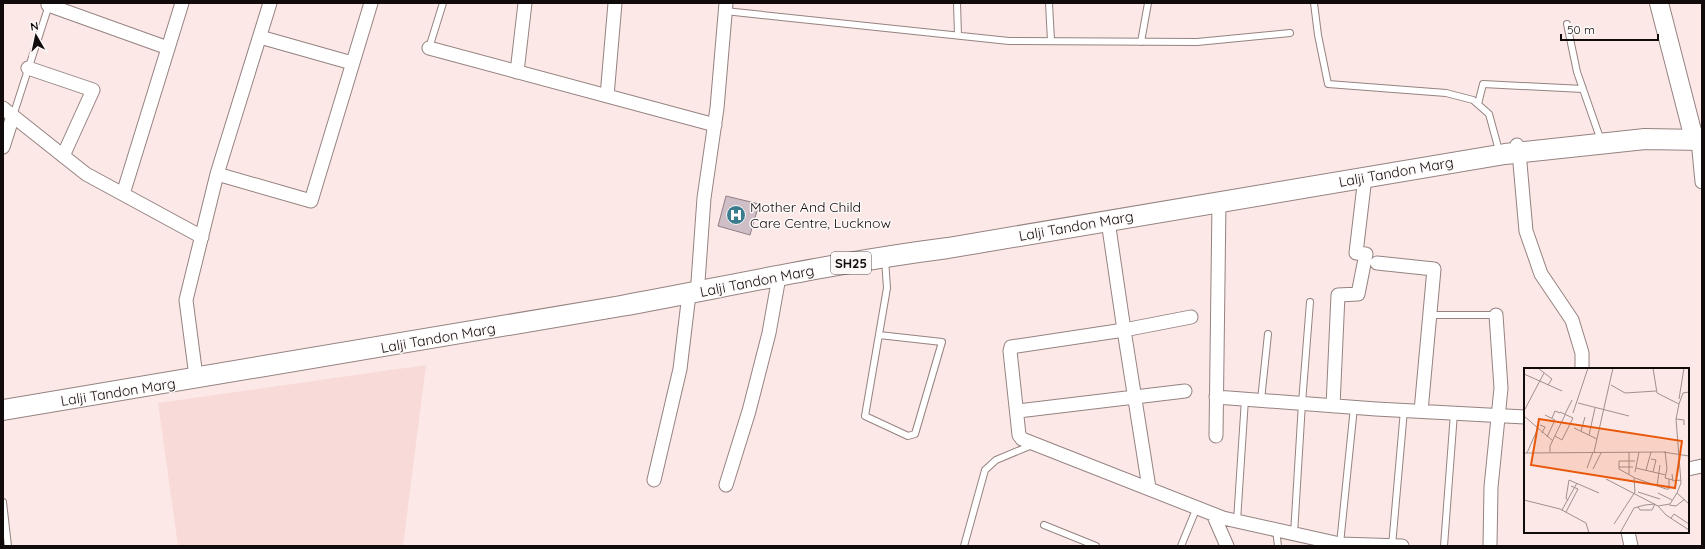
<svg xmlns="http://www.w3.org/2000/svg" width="1705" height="549" viewBox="0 0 1705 549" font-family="Quicksand,sans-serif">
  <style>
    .built { fill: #f8dbd9 }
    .building { fill: #d0bec6; stroke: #907f86 }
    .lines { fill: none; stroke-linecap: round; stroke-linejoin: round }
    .lane-casing { stroke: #958381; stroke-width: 8 }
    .street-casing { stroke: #958381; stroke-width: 15 }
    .secondary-casing { stroke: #958381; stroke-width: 20 }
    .primary-casing { stroke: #958381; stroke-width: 22 }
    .lane { stroke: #fff; stroke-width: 6 }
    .street { stroke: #fff; stroke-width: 13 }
    .secondary { stroke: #fff; stroke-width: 18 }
    .primary { stroke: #fff; stroke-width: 20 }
    .labels { text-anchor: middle; stroke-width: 3; stroke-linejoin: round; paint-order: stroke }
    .shield { fill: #fdf9f9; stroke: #585252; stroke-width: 1 }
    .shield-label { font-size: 13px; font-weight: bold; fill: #120b0b }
    .street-label { font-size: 14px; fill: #120b0b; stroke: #fdf9f9 }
    .poi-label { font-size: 14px; fill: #120b0b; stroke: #fdf9f9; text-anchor: start }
    .inset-road { fill: none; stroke: #9e908e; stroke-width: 1 }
    .view { fill: #e8590c; fill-opacity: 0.15; stroke: #e8590c; stroke-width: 2 }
    .inset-edge { fill: none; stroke: #120b0b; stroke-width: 2 }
  </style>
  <rect width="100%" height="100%" fill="#fce8e6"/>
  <path class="built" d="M426 365 403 546H178L158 403Z"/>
  <path class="building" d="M726 196 759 204 750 235 718 226Z"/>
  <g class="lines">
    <g class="lane-casing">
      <path id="lane" d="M957 3 958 35
        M1049 3 1051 41
        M1314 3 1318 35 1328 84 1446 93 1473 100 1489 114 1498 147
        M725 11 1009 41 1197 42 1290 33
        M1567 24 1577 72 1599 135
        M1141 42 1148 3
        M429 48 443 3
        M1478 104 1483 84 1583 89
        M13 116 49 5
        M1430 315H1496
        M879 335 942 342 915 434 908 436 865 416 887 288 885 259
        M1261 400 1268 334
        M3 502 8 546
        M1237 521 1245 399
        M1044 525 1096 546
        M1276 530 1278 546
        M1294 534 1302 403 1310 302
        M1340 544 1354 407
        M964 546 985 470 996 460 1032 445
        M1181 546 1197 507
        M1392 546 1404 410
        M1444 546 1454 413"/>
    </g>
    <g class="street-casing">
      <path id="street" d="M48 5 168 48
        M260 37 352 63
        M429 48 715 125
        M28 68 93 90 63 156
        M517 72 525 3
        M607 96 615 3
        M3 108 86 174 202 237
        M1698 140 1702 182
        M1517 145 1519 152 1526 231 1541 274 1572 320 1582 353V369
        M3 147 13 116
        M217 174 311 201 371 3
        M123 194 182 3
        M1108 221 1124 330 1149 488
        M1377 263 1434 269 1421 411
        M701 292 698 282 704 198 717 108 726 3
        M1191 317 1124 330 1011 347 1010 351 1019 435 1022 439 1223 518 1340 544 1402 546
        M195 369 186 300 217 174 270 3
        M1216 397 1376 409 1525 417
        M1333 406 1338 295 1358 294 1366 254 1356 253 1365 177
        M1018 411 1185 391
        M1216 436 1219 202
        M1688 469 1702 466
        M654 480 680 369 689 294
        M726 485 749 411 769 333 779 277
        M1213 514 1227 546
        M1628 532 1631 546
        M1490 546 1491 487 1501 388 1496 315"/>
    </g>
    <g class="secondary-casing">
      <path id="secondary" d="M1659 3 1692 131 1698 140"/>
    </g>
    <g class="primary-casing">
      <path id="primary" d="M3 410C209 377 415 342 621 306 730 286 838 262 948 248L1505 154 1645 139 1702 140"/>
    </g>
    <use href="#lane" class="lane"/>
    <use href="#street" class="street"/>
    <use href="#secondary" class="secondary"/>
    <use href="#primary" class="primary"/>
  </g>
  <defs>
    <g id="hospital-disc" transform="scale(1)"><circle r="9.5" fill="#3a7c8e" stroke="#fdf9f9"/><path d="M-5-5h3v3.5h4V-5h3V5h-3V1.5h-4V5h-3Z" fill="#fff"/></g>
  </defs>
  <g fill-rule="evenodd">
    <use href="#hospital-disc" x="736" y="215"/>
  </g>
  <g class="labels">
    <rect class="shield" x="831" y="252" width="40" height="22" rx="3"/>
    <g class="shield-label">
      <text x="851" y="268">SH25</text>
    </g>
    <g class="street-label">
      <text transform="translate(1396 172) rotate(-10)" y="5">Lalji Tandon Marg</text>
      <text transform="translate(1076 226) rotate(-10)" y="5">Lalji Tandon Marg</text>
      <text transform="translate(757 281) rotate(-11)" y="5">Lalji Tandon Marg</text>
      <text transform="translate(438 338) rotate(-10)" y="5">Lalji Tandon Marg</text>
      <text transform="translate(118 392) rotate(-9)" y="5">Lalji Tandon Marg</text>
    </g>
    <g class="poi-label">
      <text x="750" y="212">Mother And Child<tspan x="750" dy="16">Care Centre, Lucknow</tspan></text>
    </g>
  </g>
  <g transform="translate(1524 368)">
    <rect width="165" height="165" fill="#fce8e6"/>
    <path class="inset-road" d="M14 0 28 11 24 17M0 6 38 23M87 17 101 25 132 23M155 31 160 0M54 35 105 48M155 36 159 25 165 24M0 43 20 5M49 45 64 0M41 46 48 32M21 47 31 52 23 69M0 48 29 73M28 50 31 43 36 45M152 51 160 52V57M16 57 21 59 18 65M50 60 73 71M57 63 61 49M65 67 71 40M31 68 38 72 49 50 36 44M141 83 143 101 141 110 149 112M26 84V78L41 47M70 84 89 0M0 85 139 84 165 88M3 85 14 60M127 91 132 92 129 104M111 93H95V101L111 110 142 121H145V111M95 99H109M63 100 69 84M112 100 142 107M69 101 77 85M122 102 127 84M111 104 115 84M105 106V84M148 106 149 113 157 112M82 111 134 138 146 136 153 125 157 115 152 51 155 36 133 25 129 0M133 118 136 97M114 124 136 131M134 125 148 132M153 125 165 136M0 132 36 141 62 155 65 165M44 133 42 130 45 112 75 125M145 137 152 138 161 131M134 138 142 147 165 162M38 142 53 115M42 144 54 121 47 118M147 150 150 146 165 156M90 156 111 124 110 110M96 165 110 140 121 137 131 136 128 142H116L114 139"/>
    <path class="view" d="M15 51 158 73 151 120 7 97Z"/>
    <rect width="165" height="165" class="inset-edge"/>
  </g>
  <rect width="1705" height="549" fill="none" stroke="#120b0b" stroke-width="8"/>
  <g transform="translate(36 36) rotate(351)" stroke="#fdf9f9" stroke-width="3" paint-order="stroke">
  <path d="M0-3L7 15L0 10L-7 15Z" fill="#120b0b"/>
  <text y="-6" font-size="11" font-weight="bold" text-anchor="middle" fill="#120b0b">N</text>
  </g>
  <path d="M1561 34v6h97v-6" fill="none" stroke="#120b0b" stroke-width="2"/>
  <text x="1567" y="34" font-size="12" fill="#120b0b" stroke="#fdf9f9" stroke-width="3" paint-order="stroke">50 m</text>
</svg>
